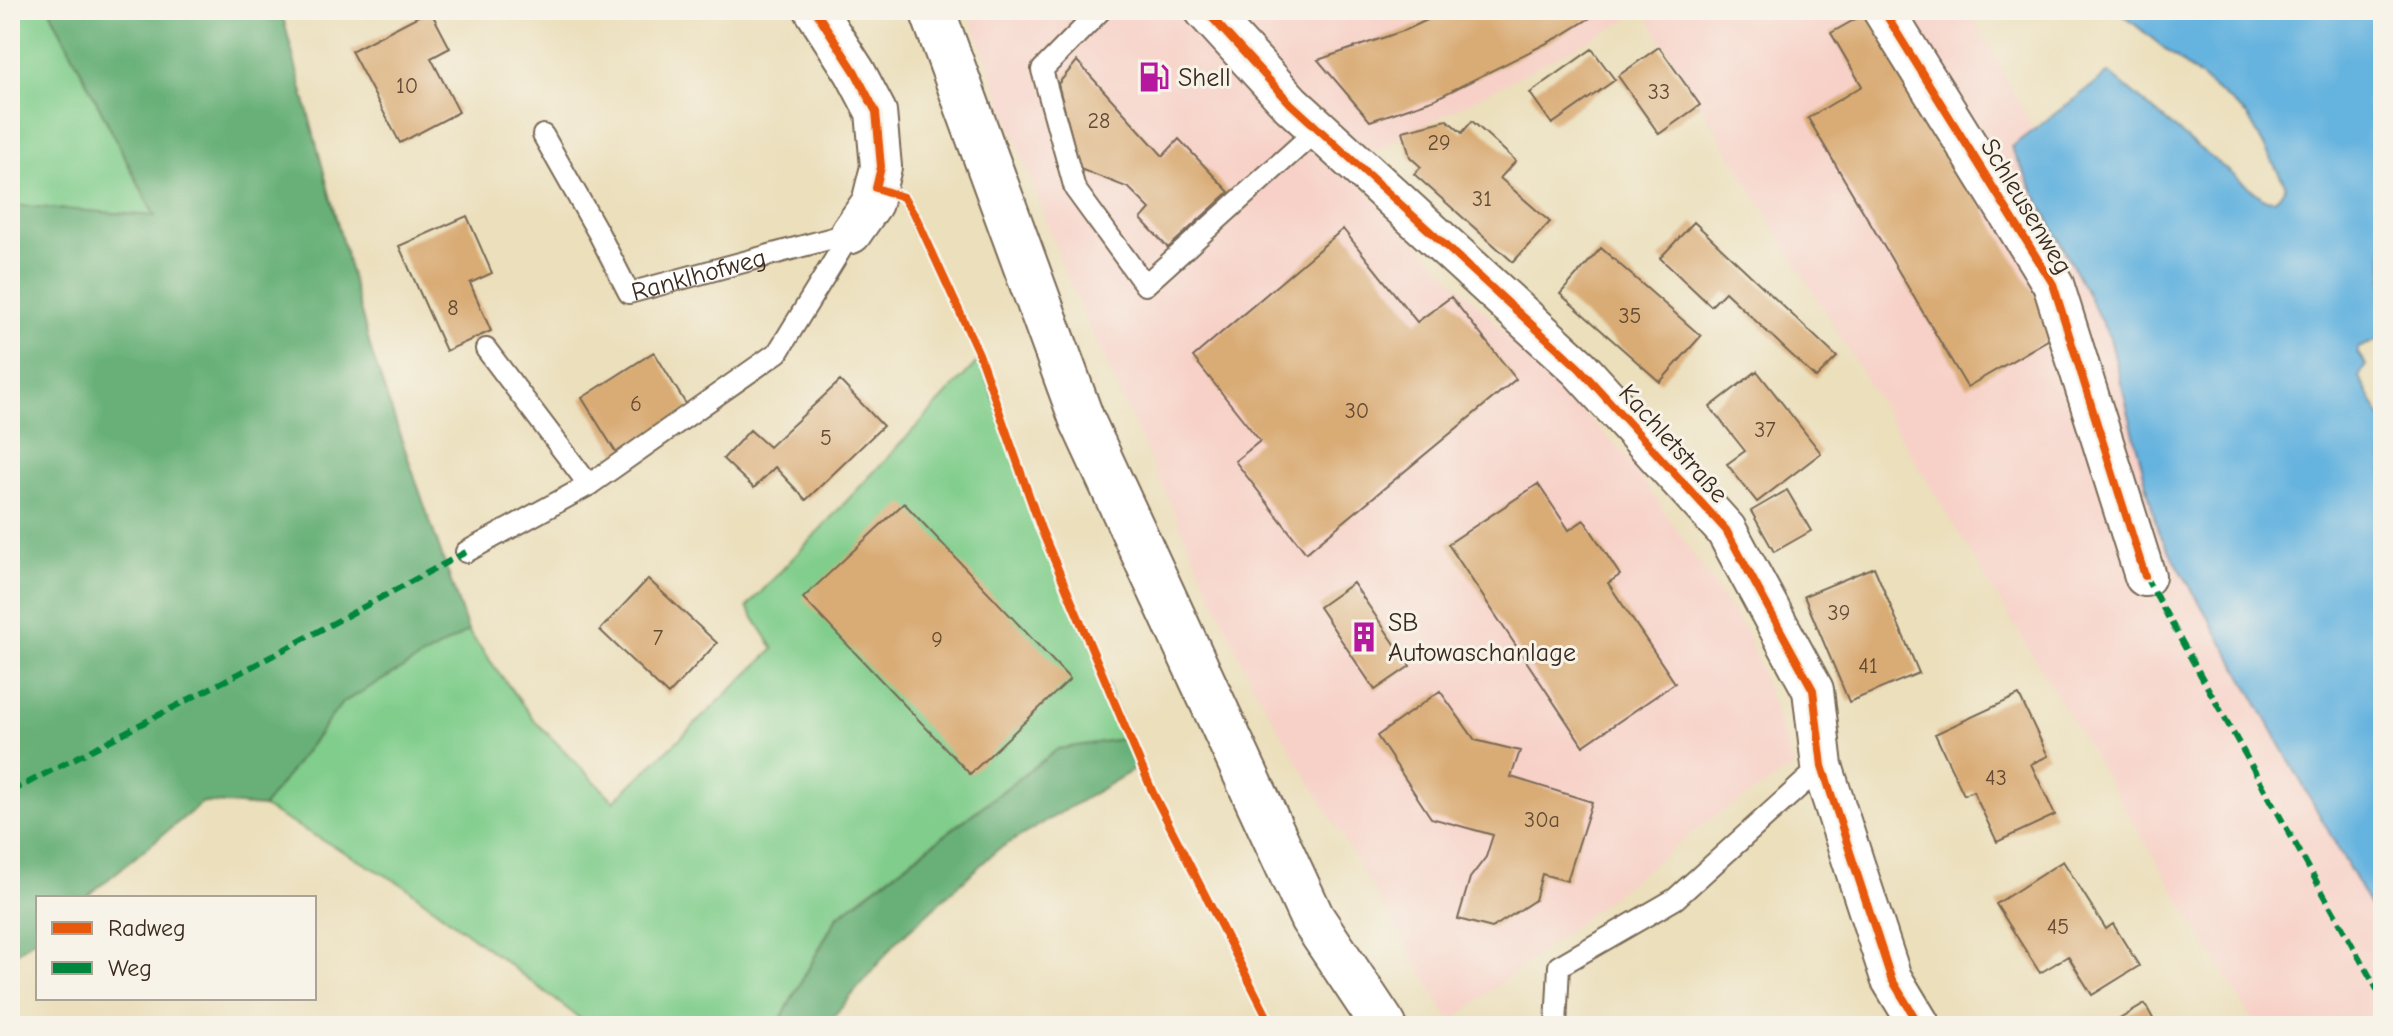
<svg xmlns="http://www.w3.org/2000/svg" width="2393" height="1036" viewBox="0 0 2393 1036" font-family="'Comic Neue',sans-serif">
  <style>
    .built { fill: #f7d1c8 }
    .green { fill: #80cd8c; stroke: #5e7c55; stroke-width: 2 }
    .forest { fill: #68b078; stroke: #526d4b; stroke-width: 2 }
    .water { fill: #65b3df; stroke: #506e7e; stroke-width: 2 }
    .building { fill: #d9ab74 }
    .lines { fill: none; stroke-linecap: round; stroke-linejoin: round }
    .lane-casing { stroke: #796955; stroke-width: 24 }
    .street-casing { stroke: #796955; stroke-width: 44 }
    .primary-casing { stroke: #796955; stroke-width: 48 }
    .lane { stroke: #fff; stroke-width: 20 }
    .street { stroke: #fff; stroke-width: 40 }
    .primary { stroke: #fff; stroke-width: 44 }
    .quiet { stroke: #00873e; stroke-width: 6; stroke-dasharray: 12 6; stroke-linecap: butt }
    .cycleway-casing { stroke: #f7f3e8; stroke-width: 13 }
    .cycleway { stroke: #e8590c; stroke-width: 8 }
    .labels { text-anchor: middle; stroke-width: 6; stroke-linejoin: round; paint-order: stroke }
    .number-label { font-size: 22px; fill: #624a34 }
    .poi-label { font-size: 26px; fill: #3b2a1e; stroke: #f7f3e8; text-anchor: start }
    .street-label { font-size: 26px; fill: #3b2a1e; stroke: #f7f3e8 }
  </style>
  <rect width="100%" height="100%" fill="#f7f3e8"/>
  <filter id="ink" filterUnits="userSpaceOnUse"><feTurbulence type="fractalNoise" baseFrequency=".0125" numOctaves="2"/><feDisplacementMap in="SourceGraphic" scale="16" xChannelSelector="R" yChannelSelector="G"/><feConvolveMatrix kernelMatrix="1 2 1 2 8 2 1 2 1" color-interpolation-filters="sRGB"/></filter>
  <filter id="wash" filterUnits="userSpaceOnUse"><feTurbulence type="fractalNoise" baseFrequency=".006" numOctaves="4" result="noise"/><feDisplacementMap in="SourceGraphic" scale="32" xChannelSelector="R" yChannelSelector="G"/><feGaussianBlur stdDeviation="1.8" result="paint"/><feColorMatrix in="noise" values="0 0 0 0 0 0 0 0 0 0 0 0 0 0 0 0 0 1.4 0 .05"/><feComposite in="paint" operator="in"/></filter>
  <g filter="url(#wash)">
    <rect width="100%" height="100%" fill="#ebdfbc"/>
    <path class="built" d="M968 10H1970L2111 277 2383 878V1026H2256L1644 11 1379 149 1348 172 1627 457 1747 633 1794 767 1705 823 1451 1022 1252 683 1067 277Z"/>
    <path class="green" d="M10 10H50L155 217 10 205Z
      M979 360 1128 738 1058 749 837 916 777 1026H590L405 886 263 807 342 703 468 631 534 720 614 801 774 649 747 607Z"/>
    <path class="forest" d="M50 10H281L372 354 468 631 342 703 263 807 203 802 85 898H38V936L10 958V205L155 216Z
      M1128 738 1140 766 997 850 897 941 826 1026H777L837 917 1058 749Z"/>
    <path class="water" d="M2117 10H2383V348L2378 340 2358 348 2357 352 2366 365 2359 377 2383 422V929L2241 674 2158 531 2110 338 2011 147 2109 73 2190 141 2264 199 2274 200 2279 196 2286 186 2247 115Z"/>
    <g id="blocks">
      <path class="building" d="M430 10 450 48 431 58 459 112 400 143 351 51Z
        M1448 10H1603L1559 37 1435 99 1370 121 1318 60 1406 30Z
        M1868 12 2058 334 1967 387 1808 118 1862 86 1831 33Z
        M1659 47 1700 105 1659 134 1618 76Z
        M1592 49 1615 80 1552 124 1530 93Z
        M1077 61 1163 156 1179 139 1229 192 1168 248 1141 219 1150 209 1129 188 1080 169 1058 84Z
        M1447 120 1462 133 1472 121 1516 161 1500 178 1550 222 1513 262 1414 174 1421 167 1410 157 1403 131Z
        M467 216 492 273 470 283 491 331 446 351 399 246Z
        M1694 222 1837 357 1816 378 1725 292 1711 306 1660 258Z
        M1343 229 1417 322 1451 297 1516 379 1306 553 1235 461 1260 441 1193 357Z
        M1601 248 1701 336 1660 382 1560 294Z
        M654 352 689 409 617 454 582 398Z
        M1757 371 1821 453 1757 502 1727 464 1745 451 1710 407Z
        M840 381 883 426 806 500 775 467 754 488 723 459 750 430 769 447Z
        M1538 484 1569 530 1584 520 1620 575 1608 583 1675 683 1583 746 1448 544Z
        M1787 490 1811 531 1774 552 1751 511Z
        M904 503 1070 679 970 774 803 598Z
        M1874 567 1919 673 1849 702 1804 596Z
        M648 579 717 643 668 695 600 630Z
        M1353 583 1410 666 1375 690 1319 607Z
        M1440 691 1475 740 1520 751 1511 777 1592 802 1567 881 1542 874 1535 900 1492 928 1458 919 1470 878 1486 857 1493 835 1431 818 1377 736Z
        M2019 695 2048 756 2031 764 2055 815 1997 842 1973 791 1964 795 1935 734Z
        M2063 861 2106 929 2113 924 2139 966 2092 995 2068 956 2040 973 1996 904Z
        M2145 1004 2157 1026H2108Z"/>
    </g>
  </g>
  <g filter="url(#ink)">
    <use href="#blocks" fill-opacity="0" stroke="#796955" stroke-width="2"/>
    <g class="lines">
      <g class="lane-casing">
        <g id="lane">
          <path d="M1101 10 1042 70 1075 189 1145 285 1318 129"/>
          <path id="s1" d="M543 135 599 234 629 293 851 233"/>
          <path d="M486 349 589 485"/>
          <path d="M466 552 589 485 778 352 851 233"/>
          <path d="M1556 1026 1559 966 1675 899 1822 766"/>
        </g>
      </g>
      <g class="street-casing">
        <path id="street" d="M815 10 855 72 876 112 881 167 872 203 851 233
          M1205 10 1291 104 1579 368 1726 530 1813 690 1822 766 1891 978 1920 1026
          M1883 10 2053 284 2145 576"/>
      </g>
      <g class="primary-casing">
        <path id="primary" d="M932 10 1082 420 1312 918 1384 1026"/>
      </g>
      <use href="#lane" class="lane"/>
      <use href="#street" class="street"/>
      <use href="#primary" class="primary"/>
      <path class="quiet" d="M2145 576 2383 1000
        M10 792 255 665 466 552"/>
      <g class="cycleway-casing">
        <path id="cycleway" d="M815 10 855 72 876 112 881 167 876 188 903 197 917 219 979 354 1041 529 1153 793 1272 1026
          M1205 10 1291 104 1579 368 1726 530 1813 690 1822 766 1891 978 1920 1026
          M1883 10 2053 284 2145 576"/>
      </g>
      <use href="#cycleway" class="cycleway"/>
    </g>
  </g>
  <defs>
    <g id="fuel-bare" transform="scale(2.4)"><path d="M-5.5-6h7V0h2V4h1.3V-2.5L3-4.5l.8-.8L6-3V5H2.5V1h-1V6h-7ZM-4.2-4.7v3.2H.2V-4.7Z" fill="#b5179e" stroke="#f7f3e8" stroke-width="2.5" paint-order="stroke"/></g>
    <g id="building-bare" transform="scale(2.4)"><path d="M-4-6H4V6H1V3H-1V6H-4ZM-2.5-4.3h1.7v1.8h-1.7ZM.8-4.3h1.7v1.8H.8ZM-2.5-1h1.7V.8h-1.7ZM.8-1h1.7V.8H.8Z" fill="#b5179e" stroke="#f7f3e8" stroke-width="2.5" paint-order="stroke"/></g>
  </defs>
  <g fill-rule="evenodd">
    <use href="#fuel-bare" x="1154" y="77"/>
    <use href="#building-bare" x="1364" y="637"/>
  </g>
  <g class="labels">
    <g class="number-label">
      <text x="407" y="93">10</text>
      <text x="1659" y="99">33</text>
      <text x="1099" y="128">28</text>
      <text x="1439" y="150">29</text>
      <text x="1482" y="206">31</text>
      <text x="453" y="315">8</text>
      <text x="1630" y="323">35</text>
      <text x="636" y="411">6</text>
      <text x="1357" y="418">30</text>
      <text x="1765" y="437">37</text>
      <text x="826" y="445">5</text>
      <text x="1839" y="620">39</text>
      <text x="658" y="645">7</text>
      <text x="937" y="647">9</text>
      <text x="1868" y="673">41</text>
      <text x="1996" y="785">43</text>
      <text x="1542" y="827">30a</text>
      <text x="2058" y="934">45</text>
    </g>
    <g class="poi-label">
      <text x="1178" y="86">Shell</text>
      <text x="1388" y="631">SB<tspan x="1388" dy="30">Autowaschanlage</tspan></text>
    </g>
    <g class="street-label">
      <text transform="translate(2027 206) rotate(59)" y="9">Schleusenweg</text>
      <text dy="9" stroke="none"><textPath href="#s1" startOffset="252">Ranklhofweg</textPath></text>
      <text transform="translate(1674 443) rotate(48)" y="9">Kachletstraße</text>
    </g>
  </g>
  <rect width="2393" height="1036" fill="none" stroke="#f7f3e8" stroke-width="40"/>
  <rect x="36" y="896" width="280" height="104" fill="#f7f3e8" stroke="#aca397" stroke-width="2"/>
  <rect x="52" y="922" width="40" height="12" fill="#e8590c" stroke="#aca397" stroke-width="2"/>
  <text x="108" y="936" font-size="24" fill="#3b2a1e">Radweg</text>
  <rect x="52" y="962" width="40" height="12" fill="#00873e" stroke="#aca397" stroke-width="2"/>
  <text x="108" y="976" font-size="24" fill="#3b2a1e">Weg</text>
</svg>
